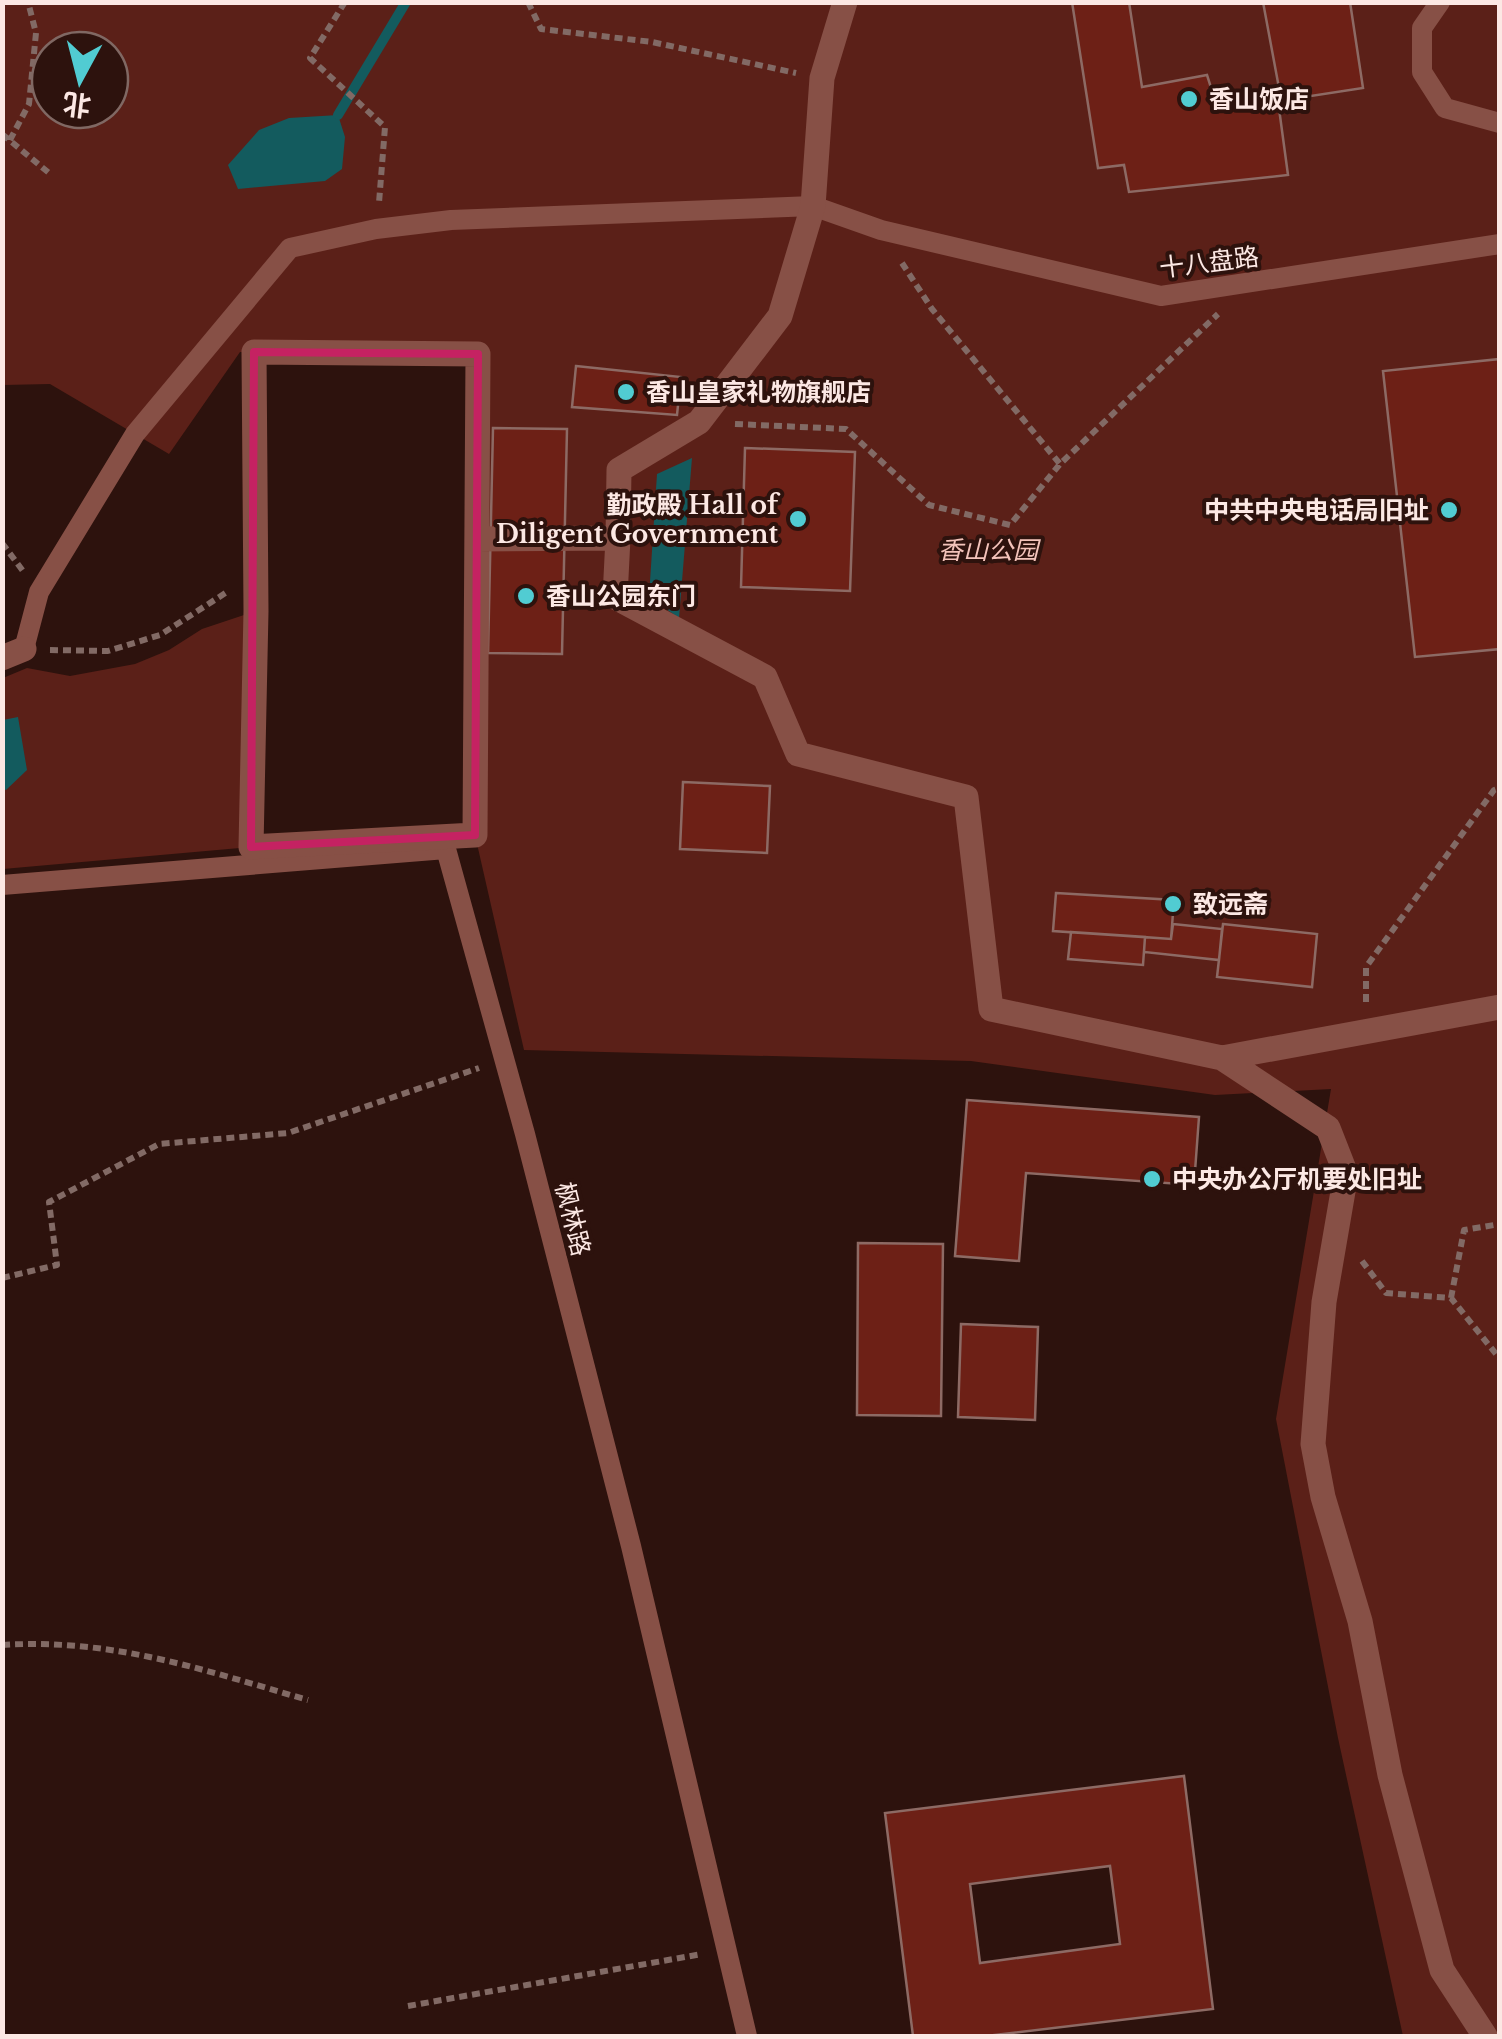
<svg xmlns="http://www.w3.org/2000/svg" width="1502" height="2039" viewBox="0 0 1502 2039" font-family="'Libre Baskerville','Noto Sans SC',serif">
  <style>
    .green { fill: #5b2018; fill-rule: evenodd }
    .water { fill: #135b5e }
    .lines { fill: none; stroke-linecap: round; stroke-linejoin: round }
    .stream { stroke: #135b5e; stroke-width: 10 }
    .building { fill: #6d2016; stroke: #8d6a64; stroke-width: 2.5; fill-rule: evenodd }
    .path { stroke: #826a65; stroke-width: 6; stroke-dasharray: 8 5; stroke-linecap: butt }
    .lane { stroke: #875046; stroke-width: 20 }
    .street { stroke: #875046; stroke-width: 25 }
    .marked { fill: none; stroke: #c52262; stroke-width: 8; stroke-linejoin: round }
    .poi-dot { fill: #51ccd2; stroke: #2d120d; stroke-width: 4 }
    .labels { text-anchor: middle; stroke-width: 8; stroke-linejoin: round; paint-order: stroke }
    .poi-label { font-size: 25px; font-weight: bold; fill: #fce8e4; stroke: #2d120d; text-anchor: start }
    .street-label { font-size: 25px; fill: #fce8e4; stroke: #2d120d }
    .park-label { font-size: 25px; font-style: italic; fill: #f3c3ba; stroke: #2d120d }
  </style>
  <rect width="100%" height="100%" fill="#2d120d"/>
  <path class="green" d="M2 3H1499V2036H1403L1338 1738 1276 1419 1331 1089 1215 1095 971 1061 524 1050 475 835 478 354 240 352 169 454 50 384 3 385ZM50 50H110V110H50Z
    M256 611 251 847 3 869V678L27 668 70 676 135 664 169 650 202 629Z"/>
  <path class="water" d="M338 115 345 137 342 169 325 181 238 189 228 165 259 130 289 118Z
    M692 458 679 618 649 597 657 474Z
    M18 717 27 770 6 790 3 789V720Z"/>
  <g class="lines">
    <path class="stream" d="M338 115 406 2"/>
  </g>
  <path class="building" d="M1072 2H1129L1142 87 1207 75 1214 97 1279 88 1263 2H1350L1363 88 1278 101 1288 175 1129 192 1124 165 1098 168Z
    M1500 359V649L1415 657 1383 371Z
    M576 366 681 377 677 415 572 407Z
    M493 428 567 429 562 654 488 653Z
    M745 448 855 452 850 591 741 587Z
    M683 782 770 786 767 853 680 849Z
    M1056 893 1174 900 1171 939 1053 931Z
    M1173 924 1222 929 1219 960 1144 952 1145 937 1171 939Z
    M1223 924 1317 934 1312 987 1217 977Z
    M1071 932 1145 937 1143 965 1068 959Z
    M967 1100 1199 1117 1194 1185 1026 1173 1019 1261 955 1256Z
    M858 1243 943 1244 941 1416 857 1415Z
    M961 1324 1038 1327 1035 1420 958 1417Z
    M1184 1776 1213 2009 986 2036H913L885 1813ZM1110 1866 1120 1944 980 1963 970 1884Z"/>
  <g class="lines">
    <path class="path" d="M345 2 310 58 385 127 379 203
      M528 2 541 29 652 42 796 73
      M2 134 49 173
      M10 140 29 104 36 33 28 2
      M902 263 932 309 1060 464 1218 314
      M735 424 846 429 929 505 1010 525 1060 464
      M2 543 23 571
      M50 650 108 651 160 635 227 592
      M1366 1002V967L1494 790 1500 788
      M1362 1261 1386 1293 1451 1298 1500 1359
      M2 1278 57 1265 49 1202 159 1144 288 1133 479 1068
      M1451 1298 1464 1230 1500 1224
      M2 1645C113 1638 203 1670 308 1700
      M408 2006 702 1954"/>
    <path class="lane" d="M1440 2 1422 28V72L1445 108 1500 123
      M24 649 39 592 135 434 290 248 376 229 451 220 813 206 881 230 1161 296 1500 244
      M2 885 446 849 525 1134 631 1546 747 2036"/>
    <path class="street" d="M254 352 478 354 475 835 251 847 256 611Z
      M618 538 619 470 699 422 780 316 813 206 822 78 845 2
      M477 539 618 538 615 597 765 677 798 754 966 797 991 1009 1222 1058 1500 1007
      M2 658 24 649
      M1222 1058 1328 1128 1346 1174 1324 1302 1313 1444 1323 1497 1360 1621 1390 1775 1442 1970 1485 2036"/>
  </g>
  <path class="marked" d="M254 352 478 354 475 835 251 847Z"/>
  <g class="poi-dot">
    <circle cx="1189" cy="99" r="10"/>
    <circle cx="626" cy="392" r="10"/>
    <circle cx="1449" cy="510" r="10"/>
    <circle cx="798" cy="519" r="10"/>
    <circle cx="526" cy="596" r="10"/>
    <circle cx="1173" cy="904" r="10"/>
    <circle cx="1152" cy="1179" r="10"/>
  </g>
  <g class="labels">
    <g class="poi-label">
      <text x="1209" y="108">香山饭店</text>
      <text x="646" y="401">香山皇家礼物旗舰店</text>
      <text x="778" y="514" text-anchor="end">勤政殿 Hall of<tspan x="778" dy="29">Diligent Government</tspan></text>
      <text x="1429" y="519" text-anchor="end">中共中央电话局旧址</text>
      <text x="546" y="605">香山公园东门</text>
      <text x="1193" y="913">致远斋</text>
      <text x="1172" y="1188">中央办公厅机要处旧址</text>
    </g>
    <g class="street-label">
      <text transform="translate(1209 262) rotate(-7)" y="9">十八盘路</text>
      <text transform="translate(573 1219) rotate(76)" y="9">枫林路</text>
    </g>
    <g class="park-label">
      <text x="988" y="559">香山公园</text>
    </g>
  </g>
  <rect width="1502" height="2039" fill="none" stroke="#fce8e4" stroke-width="10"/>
  <g transform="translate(80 80) rotate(187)"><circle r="48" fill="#2d120d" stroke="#806863" stroke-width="2.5"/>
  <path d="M0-8L18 38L0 25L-18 38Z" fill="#51ccd2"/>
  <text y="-15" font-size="28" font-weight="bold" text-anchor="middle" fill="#fce8e4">北</text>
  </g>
</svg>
